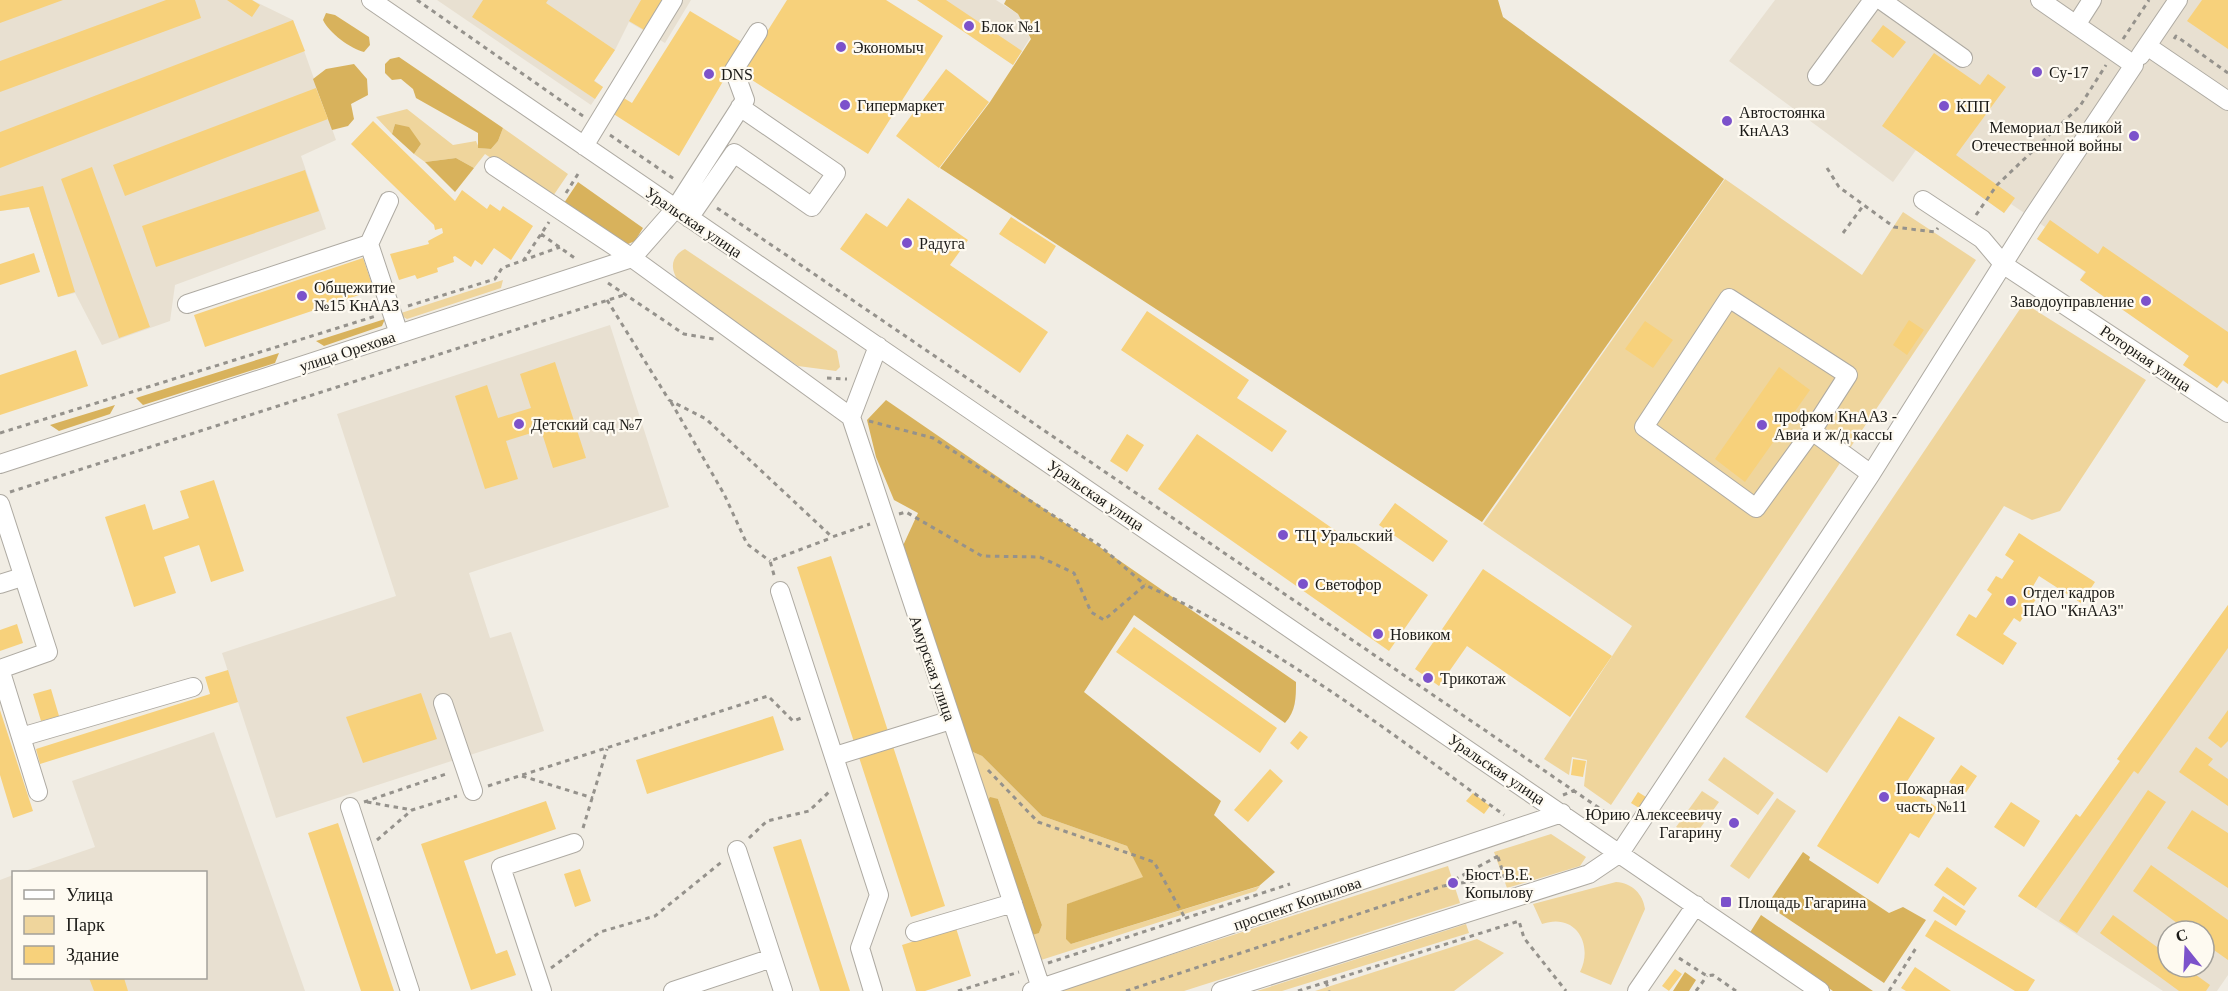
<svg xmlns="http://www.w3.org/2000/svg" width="2228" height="991" viewBox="0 0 2228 991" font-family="'Times New Roman',serif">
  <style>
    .built { fill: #e8e0d1; fill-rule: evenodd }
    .green { fill: #efd59c }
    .forest { fill: #d8b25c }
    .building { fill: #f7d17b }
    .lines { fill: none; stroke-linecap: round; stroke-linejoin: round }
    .minor-casing { stroke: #aeaaa2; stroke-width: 20 }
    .path { stroke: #95928c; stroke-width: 3; stroke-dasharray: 4.5 4.5; stroke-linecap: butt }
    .minor { stroke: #fff; stroke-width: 18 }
    .poi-dot { fill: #7c52cb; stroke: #fefaf1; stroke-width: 2 }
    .labels { text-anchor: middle; stroke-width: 4.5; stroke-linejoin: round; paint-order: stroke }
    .poi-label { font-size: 16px; fill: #1b1a17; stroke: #fefaf1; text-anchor: start }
    .street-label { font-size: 16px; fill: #1b1a17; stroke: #fefaf1 }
  </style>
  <rect width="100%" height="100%" fill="#f1ede4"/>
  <path class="built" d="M0 0H252L293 20 336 140 301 156 326 229 175 285 170 321 102 345 75 293 58 297 29 207 0 211Z
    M437 0H691L665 43 629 22 615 50 594 80 603 87 591 105Z
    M917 0H996L1018 14 1030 38 1013 65Z
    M1775 0H2228V384L2223 381 2217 388 2183 365 2189 356 2080 280 2085 272 2037 239 2045 227 2011 204 2004 213 1916 150 1893 182 1729 61Z
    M610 325 669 507 469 573 490 638 511 632 544 731 276 818 222 653 396 596 337 414Z
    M2228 605V975L2217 991H2163L2018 896 2076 814 2080 817 2120 761 2117 759ZM2168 931H2204V967H2168Z
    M214 732 305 991H0V880L13 875 14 978H206V872H22L95 847 72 781Z"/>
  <path class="green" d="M407 109 453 145 476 141 479 148 491 149 498 141 503 128 568 174 551 199 485 154 474 168 456 158 425 162 414 154 421 144 395 124 392 134 376 117Z
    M1725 179 1862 275 1903 212 1976 260 1611 805 1584 786 1587 760 1572 757 1569 775 1544 759 1632 626 1483 524Z
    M685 249 837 351 840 367 836 371 798 366 681 285C671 272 668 258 685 249Z
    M503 280 501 288 407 319 398 314Z
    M2024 303 2146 380 2060 511 2032 520 2004 506 1827 773 1745 717Z
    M966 749 982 756 1042 816 1127 846 1144 877 1068 904 1071 944 1260 886 1256 891 1038 961 1027 930 1039 933 1042 925 998 799 985 805Z
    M1724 757 1774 793 1758 815 1708 780Z
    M1702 791 1719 802 1693 838 1676 827Z
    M1777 798 1796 811 1749 879 1730 866Z
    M1551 834 1586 857 1580 866 1507 888 1494 852Z
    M1448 866 1460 903 1184 991H1058Z
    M1616 882C1632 883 1643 894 1645 909L1611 985 1580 972C1594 944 1575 912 1542 924L1533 904Z
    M1466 924 1469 933 1282 991H1257Z
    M1477 939 1504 953 1454 991H1315Z"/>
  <path class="forest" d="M1006 0H1498L1503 17 1724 179 1482 522 940 168 990 102 1031 39 1018 14 1004 4Z
    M326 13 335 15 369 37 370 45 364 52C351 49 329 33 323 20Z
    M399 57 503 128 498 141 491 149 478 148V133L416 98 413 89 401 79 392 80 385 73V64L390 59Z
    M354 64 367 79 368 95 351 104 354 119 348 126 332 130 313 79 326 69Z
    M395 124 409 127 421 144 414 154 392 134Z
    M456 158 474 168 455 192 425 162Z
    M578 182 643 228 635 241 628 244 618 242 564 203Z
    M385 319 382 326 324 346 316 341Z
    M279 353 275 363 143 405 136 398Z
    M886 400 1296 682C1296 698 1296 711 1285 723L1134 615 1084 692 1221 801 1214 815 1275 872 1259 886 1071 944 1066 939 1067 904 1143 877 1127 846 1042 816 982 756 966 749 901 550 918 513 894 500 876 457 867 420Z
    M115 405 110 414 59 431 50 425Z
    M990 797 998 799 1042 925 1039 933 1032 935 985 805Z
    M1803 852 1810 857 1809 860 1889 913 1903 907 1926 920 1884 983 1767 905Z
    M1761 915 1873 991H1833L1749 934Z
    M1685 972 1696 980 1689 991H1673Z"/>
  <path class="building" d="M0 0H63L0 23Z
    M166 0H195L201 18 0 92V61Z
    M227 0H252L260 5 252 17Z
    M483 0H548L546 3 615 50 594 81 603 87 595 99 472 17Z
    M641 0H664L646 31 629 21Z
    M787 0H886L943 36 868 154 741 73Z
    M917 0H946L1022 51 1013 65Z
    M2202 0H2228V49L2187 21Z
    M690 11 745 44 679 156 612 113 622 97 632 103Z
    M293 20 305 51 0 168V132Z
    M1883 25 1906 42 1893 58 1871 41Z
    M1934 53 1980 85 1988 74 2006 87 1956 155 2015 198 2004 213 1882 126Z
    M946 69 989 102 939 168 896 136Z
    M316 88 328 119 125 196 113 165Z
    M373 121 455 201 462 190 487 209 490 204 500 211 503 206 533 226 511 260 494 248 482 265 475 260 471 267 455 256 453 257 454 262 437 268 438 272 417 279 415 275 399 280 390 254 429 244 428 241 443 233 442 228 435 230 434 225 351 144Z
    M92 167 150 327 119 338 61 179Z
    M305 170 319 211 156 267 142 226Z
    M43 186 75 292 58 297 29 207 0 211V196Z
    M908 198 968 240 950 265 1048 332 1020 373 840 249 866 213 887 227Z
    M1011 217 1056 246 1045 264 999 234Z
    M2050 220 2098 254 2103 246 2228 332V384L2223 380 2217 388 2183 365 2189 356 2080 280 2086 272 2037 239Z
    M34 253 40 272 0 285V264Z
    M363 258 374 290 205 347 194 315Z
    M1147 311 1249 380 1237 398 1287 431 1272 452 1121 350Z
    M1909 320 1924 330 1907 355 1893 345Z
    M1645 321 1673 340 1653 368 1625 349Z
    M76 350 88 386 0 415V375Z
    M555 362 586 458 553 468 541 430 506 441 518 479 485 489 455 396 487 385 498 418 531 408 520 374Z
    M1779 367 1810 390 1745 482 1715 459Z
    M1127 434 1144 445 1127 472 1110 461Z
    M1197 434 1428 595 1389 651 1158 489Z
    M214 480 244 571 211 582 199 545 164 557 176 593 134 607 105 517 145 504 153 530 189 518 180 491Z
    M1395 503 1448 541 1433 562 1379 525Z
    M2019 533 2095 582 2081 603 2039 576 2029 593 2037 598 2020 622 2014 618 2003 634 2017 643 2003 665 1956 635 1969 614 1976 618 1992 594 1987 590 1996 576 2002 579 2014 561 2005 555Z
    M831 556 945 906 911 917 797 567Z
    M1483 569 1612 656 1570 717 1467 646 1439 686 1415 669Z
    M2228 605V648L2138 774 2134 771 2036 908 2018 896 2076 814 2080 817 2120 761 2117 759Z
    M17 624 23 643 0 651V630Z
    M1134 627 1277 728 1260 753 1116 652Z
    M228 670 238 702 40 764 36 749 210 694 205 677Z
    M51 689 59 716 41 721 33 694Z
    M421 693 437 739 363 763 346 717Z
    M0 710 33 811 13 818 0 775Z
    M2228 710V741L2221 748 2208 738Z
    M773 716 784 750 647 794 636 760Z
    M1899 716 1935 738 1904 786 1938 808 1919 838 1910 833 1878 884 1817 846Z
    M1300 731 1308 737 1298 750 1290 743Z
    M2196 747 2213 759 2208 765 2228 779V806L2179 772Z
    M1573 759 1586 761 1583 777 1571 775Z
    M1961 765 1977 776 1965 794 1949 782Z
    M1270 769 1283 781 1248 822 1234 810Z
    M2148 790 2166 802 2077 933 2059 921Z
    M1638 792 1646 797 1639 808 1631 803Z
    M1473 793 1490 806 1484 814 1466 801Z
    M546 801 556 829 464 861 496 954 507 950 516 975 471 990 421 844Z
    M2011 802 2040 821 2024 847 1994 827Z
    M2192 810 2228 833V888L2167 848Z
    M338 823 394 991H361L308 833Z
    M801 839 850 991H820L773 847Z
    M2151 865 2228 920V960L2204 943V931H2188L2133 891Z
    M1947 867 1977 888 1964 906 1934 885Z
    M580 869 591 901 575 907 564 874Z
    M1943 896 1966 911 1956 926 1933 911Z
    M2113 915 2168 955V967H2185L2210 985 2206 991H2179L2100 933Z
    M1935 920 2035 980 2028 991H2015L1925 936Z
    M956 928 971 976 925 991H916L902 945Z
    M1915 967 1951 991H1906L1901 988Z
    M1675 969 1682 974 1669 991 1662 986Z
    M89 978H124L128 991H94Z"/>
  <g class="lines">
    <g class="minor-casing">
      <path id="minor" d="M371 0 1820 991
        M1881 0 1963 58
        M2076 25 2092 0
        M2147 46 2228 101
        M2140 56 2178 0
        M1817 76 1873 0
        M584 146 673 0
        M494 166 632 258 851 417
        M1923 200 1982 239 2004 265 2228 413
        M689 218 734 153 812 207 836 173 740 107
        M369 244 399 334
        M187 304 369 244 389 201
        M878 346 851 417 1042 991
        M1812 431 1756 508 1644 427 1729 298 1848 375 1812 431 1871 474
        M0 464 632 258 675 209 745 100 734 70 758 32
        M0 504 48 652 0 669 38 792
        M0 584 22 577
        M780 591 879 895 860 948 873 991
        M443 703 473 791
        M21 737 193 687
        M835 756 951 720
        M350 807 410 991
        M737 850 783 991
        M915 932 1013 903
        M542 991 501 867 574 843
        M673 991 772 958
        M1032 991 1562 813
        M1221 991 1589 874 1620 853 1871 474 2032 218 2134 65 2040 0
        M1637 991 1696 905"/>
    </g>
    <path class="path" d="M417 0 583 116
      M2123 39 2149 0
      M2174 39 2176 36 2228 73
      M610 135 674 179
      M1827 168 1839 187 1894 227 1935 232 1938 228
      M566 193 578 174
      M717 208 1611 816
      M1976 215 1997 185 2080 106 2106 65
      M1843 233 1863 206
      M541 234 576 259
      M523 261 549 222
      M608 283 684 334 714 339
      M607 300 669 400 706 419 832 537 870 524
      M408 306 495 279 502 268 560 247
      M827 378 847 379
      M671 402 724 494 747 544 770 561
      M869 421 933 438 1099 545 1145 585
      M0 433 376 316
      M10 492 624 295
      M899 514 906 512 982 556 1040 557 1074 573 1091 612 1104 620 1145 585C1275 644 1390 732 1504 815
      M774 575 770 561 831 538
      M988 770 1038 822 1154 862 1185 918
      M522 776 593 798
      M488 786 768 696 793 721 804 717
      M1563 795 1575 790
      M364 802 449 773
      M367 802 412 810
      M583 828 607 749
      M749 838 767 821 809 811 829 792
      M377 840 412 810 457 796
      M1498 856 1443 886 1504 876
      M1498 857 1506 882
      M1679 958 1707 976 1713 975 1736 991
      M1048 963 1290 884
      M551 968 600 932 655 916 724 860
      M1326 982 1329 991
      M958 991 1019 972
      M1126 991 1443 886
      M1298 991 1519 921 1524 938 1566 991
      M1696 991 1707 976
      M1889 991 1916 948"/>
    <use href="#minor" class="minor"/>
  </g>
  <g class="poi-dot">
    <circle cx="969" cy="26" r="6"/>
    <circle cx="841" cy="47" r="6"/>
    <circle cx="2037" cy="72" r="6"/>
    <circle cx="709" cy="74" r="6"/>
    <circle cx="845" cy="105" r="6"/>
    <circle cx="1944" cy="106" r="6"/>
    <circle cx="1727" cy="121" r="6"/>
    <circle cx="2134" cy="136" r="6"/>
    <circle cx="907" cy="243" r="6"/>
    <circle cx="302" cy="296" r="6"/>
    <circle cx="2146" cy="301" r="6"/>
    <circle cx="519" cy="424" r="6"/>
    <circle cx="1762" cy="425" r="6"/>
    <circle cx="1283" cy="535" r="6"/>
    <circle cx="1303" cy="584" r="6"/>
    <circle cx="2011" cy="601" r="6"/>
    <circle cx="1378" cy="634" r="6"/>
    <circle cx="1428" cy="678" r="6"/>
    <circle cx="1884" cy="797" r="6"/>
    <circle cx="1734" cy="823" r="6"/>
    <circle cx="1453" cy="883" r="6"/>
    <rect x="1720" y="896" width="12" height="12" rx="3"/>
  </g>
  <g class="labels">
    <g class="poi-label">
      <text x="981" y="32">Блок №1</text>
      <text x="853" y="53">Экономыч</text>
      <text x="2049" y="78">Су-17</text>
      <text x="721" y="80">DNS</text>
      <text x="857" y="111">Гипермаркет</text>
      <text x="1956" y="112">КПП</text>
      <text x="1739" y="118">Автостоянка<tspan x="1739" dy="18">КнААЗ</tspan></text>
      <text x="2122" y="133" text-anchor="end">Мемориал Великой<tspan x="2122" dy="18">Отечественной войны</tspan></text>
      <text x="919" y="249">Радуга</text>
      <text x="314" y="293">Общежитие<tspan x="314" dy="18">№15 КнААЗ</tspan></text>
      <text x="2134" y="307" text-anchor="end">Заводоуправление</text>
      <text x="1774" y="422">профком КнААЗ -<tspan x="1774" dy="18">Авиа и ж/д кассы</tspan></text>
      <text x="531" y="430">Детский сад №7</text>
      <text x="1295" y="541">ТЦ Уральский</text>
      <text x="1315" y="590">Светофор</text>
      <text x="2023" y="598">Отдел кадров<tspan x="2023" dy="18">ПАО "КнААЗ"</tspan></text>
      <text x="1390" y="640">Новиком</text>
      <text x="1440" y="684">Трикотаж</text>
      <text x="1896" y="794">Пожарная<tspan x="1896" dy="18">часть №11</tspan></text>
      <text x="1722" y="820" text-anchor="end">Юрию Алексеевичу<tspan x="1722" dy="18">Гагарину</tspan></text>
      <text x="1465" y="880">Бюст В.Е.<tspan x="1465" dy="18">Копылову</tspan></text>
      <text x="1738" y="908">Площадь Гагарина</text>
    </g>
    <g class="street-label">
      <text transform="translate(694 222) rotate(34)" y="6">Уральская улица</text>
      <text transform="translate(347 351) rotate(-18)" y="6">улица Орехова</text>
      <text transform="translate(2146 358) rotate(34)" y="6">Роторная улица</text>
      <text transform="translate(1096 495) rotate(34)" y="6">Уральская улица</text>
      <text transform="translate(933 668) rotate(71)" y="6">Амурская улица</text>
      <text transform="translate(1497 769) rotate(34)" y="6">Уральская улица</text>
      <text transform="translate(1297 903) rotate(-19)" y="6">проспект Копылова</text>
    </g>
  </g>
  <rect x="12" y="871" width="195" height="108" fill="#fefaf1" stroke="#a3a09a" stroke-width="1.5"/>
  <rect x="24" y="890" width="30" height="9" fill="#ffffff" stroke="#a3a09a" stroke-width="1.5"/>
  <text x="66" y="901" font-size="18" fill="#1b1a17">Улица</text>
  <rect x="24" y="916" width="30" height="18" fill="#efd59c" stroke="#a3a09a" stroke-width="1.5"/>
  <text x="66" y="931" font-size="18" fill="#1b1a17">Парк</text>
  <rect x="24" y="946" width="30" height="18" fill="#f7d17b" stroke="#a3a09a" stroke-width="1.5"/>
  <text x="66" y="961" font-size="18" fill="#1b1a17">Здание</text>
  <g transform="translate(2186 949) rotate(342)"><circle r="28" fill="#fefaf1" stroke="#a3a09a" stroke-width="1.5"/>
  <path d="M0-4.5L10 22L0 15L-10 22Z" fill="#7c52cb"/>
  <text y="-9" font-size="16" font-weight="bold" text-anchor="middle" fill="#1b1a17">С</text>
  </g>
</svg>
